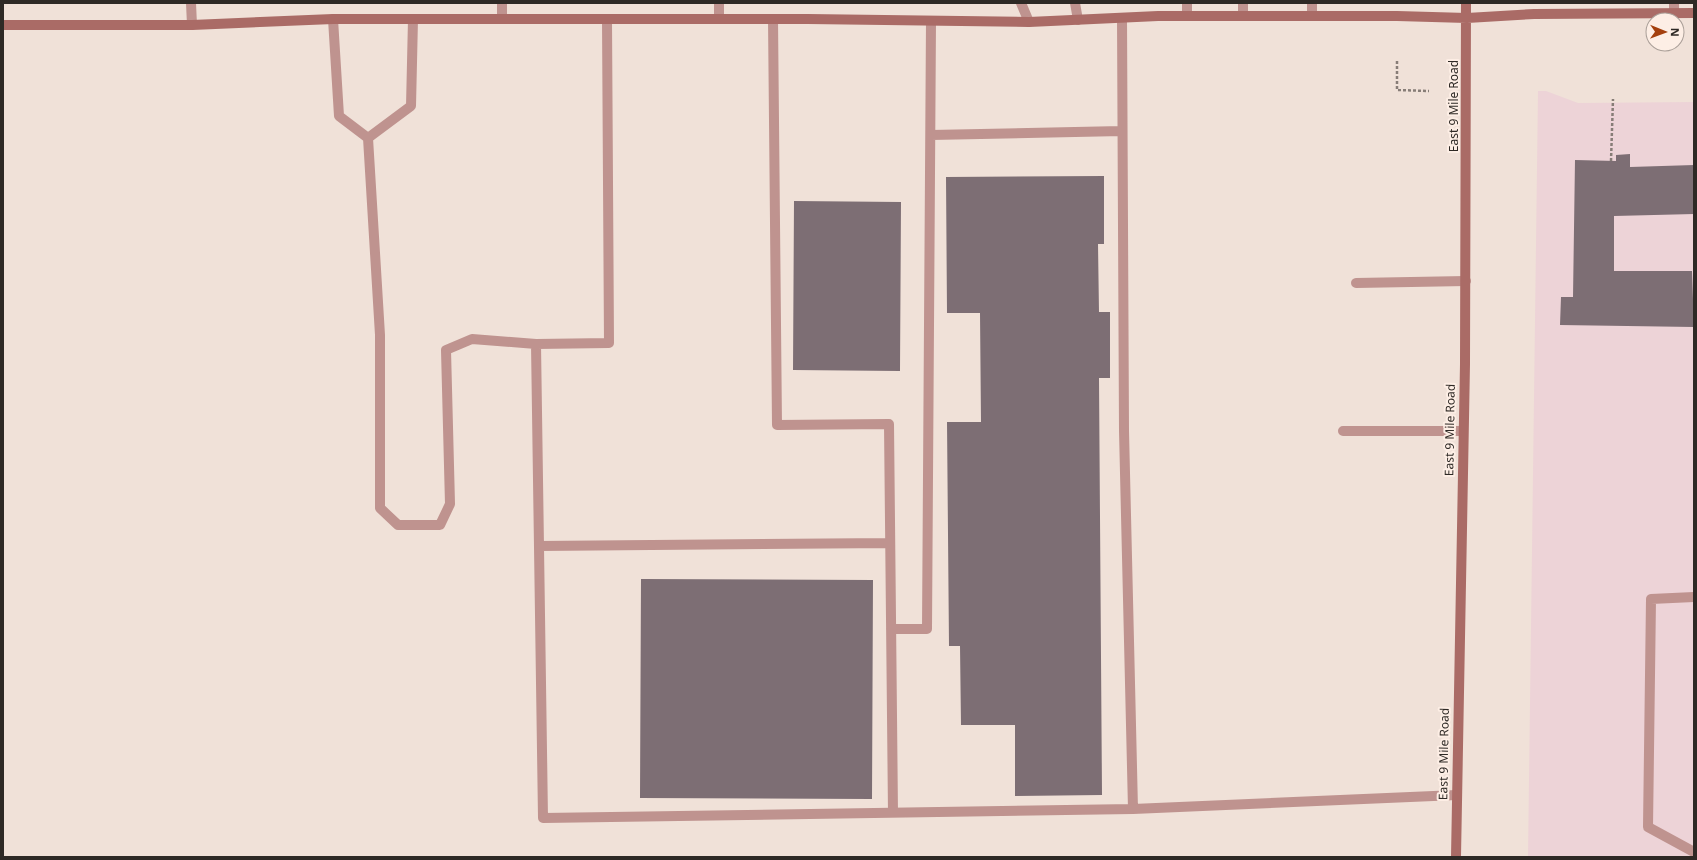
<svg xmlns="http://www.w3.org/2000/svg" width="1697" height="860" viewBox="0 0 1697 860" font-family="'Noto Sans',sans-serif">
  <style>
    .education { fill: #edd3d7 }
    .building { fill: #7d6e74 }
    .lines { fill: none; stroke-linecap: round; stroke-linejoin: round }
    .path { stroke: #877d77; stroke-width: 2.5; stroke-dasharray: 3 2; stroke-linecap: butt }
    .lane { stroke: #bf938f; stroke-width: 10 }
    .street { stroke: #bf938f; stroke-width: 10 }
    .secondary { stroke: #aa6b66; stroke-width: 10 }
    .labels { text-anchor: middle; stroke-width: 4; stroke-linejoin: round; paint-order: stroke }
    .street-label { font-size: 12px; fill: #2e2925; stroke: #fdeee5 }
  </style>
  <rect width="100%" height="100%" fill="#f0e1d8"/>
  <path class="education" d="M1538 91H1546L1578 103 1694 102V857H1528Z"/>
  <path class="building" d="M1630 154V167L1694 165V214L1614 216V271H1692L1694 327 1560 325 1561 297H1573L1575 160 1616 161V155Z
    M1104 176V244H1098L1099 312H1110V378H1099L1102 795 1015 796V725H961L960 646H949L947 422H981L980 313H947L946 177Z
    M794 201 901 202 900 371 793 370Z
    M641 579 873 580 872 799 640 798Z"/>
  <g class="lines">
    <path class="path" d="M1397 61V90L1429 91
      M1611 161 1613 99"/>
    <path class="lane" d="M719 3V19
      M1075 3 1078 20
      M1187 3V16
      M1243 3V16
      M1674 3V13
      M1312 16V3
      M1122 18 1124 431 1133 809
      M333 19 339 116 368 138 380 335V508L398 525H440L450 504 446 350 472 339 536 344
      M502 19V3
      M773 19 777 425 889 424 893 813
      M607 20 609 343 536 344 543 818 1133 809 1457 795
      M931 135 1122 131
      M368 138 411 106 413 19
      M1356 283 1466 281
      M1343 431H1463
      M539 546 890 543
      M1694 597 1651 599 1648 827 1694 852
      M891 629H927L931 21"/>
    <path class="street" d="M191 3 192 25
      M1021 3 1029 22"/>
    <path class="secondary" d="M3 25H192L333 19H808L1029 22 1158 16H1397L1467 18 1534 14 1694 13
      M1456 857 1465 364 1466 3"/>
  </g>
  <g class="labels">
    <g class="street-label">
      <text transform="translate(1454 106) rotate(-90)" y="4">East 9 Mile Road</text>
      <text transform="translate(1450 430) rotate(-89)" y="4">East 9 Mile Road</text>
      <text transform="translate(1444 754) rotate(-89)" y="4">East 9 Mile Road</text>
    </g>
  </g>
  <rect width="1697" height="860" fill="none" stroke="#2e2925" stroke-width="8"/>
  <g transform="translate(1665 32) rotate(91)"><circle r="19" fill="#fdeee5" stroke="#aa9f98"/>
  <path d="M0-3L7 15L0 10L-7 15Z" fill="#a43f0d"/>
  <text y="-6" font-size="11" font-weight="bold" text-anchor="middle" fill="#2e2925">N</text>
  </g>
</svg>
